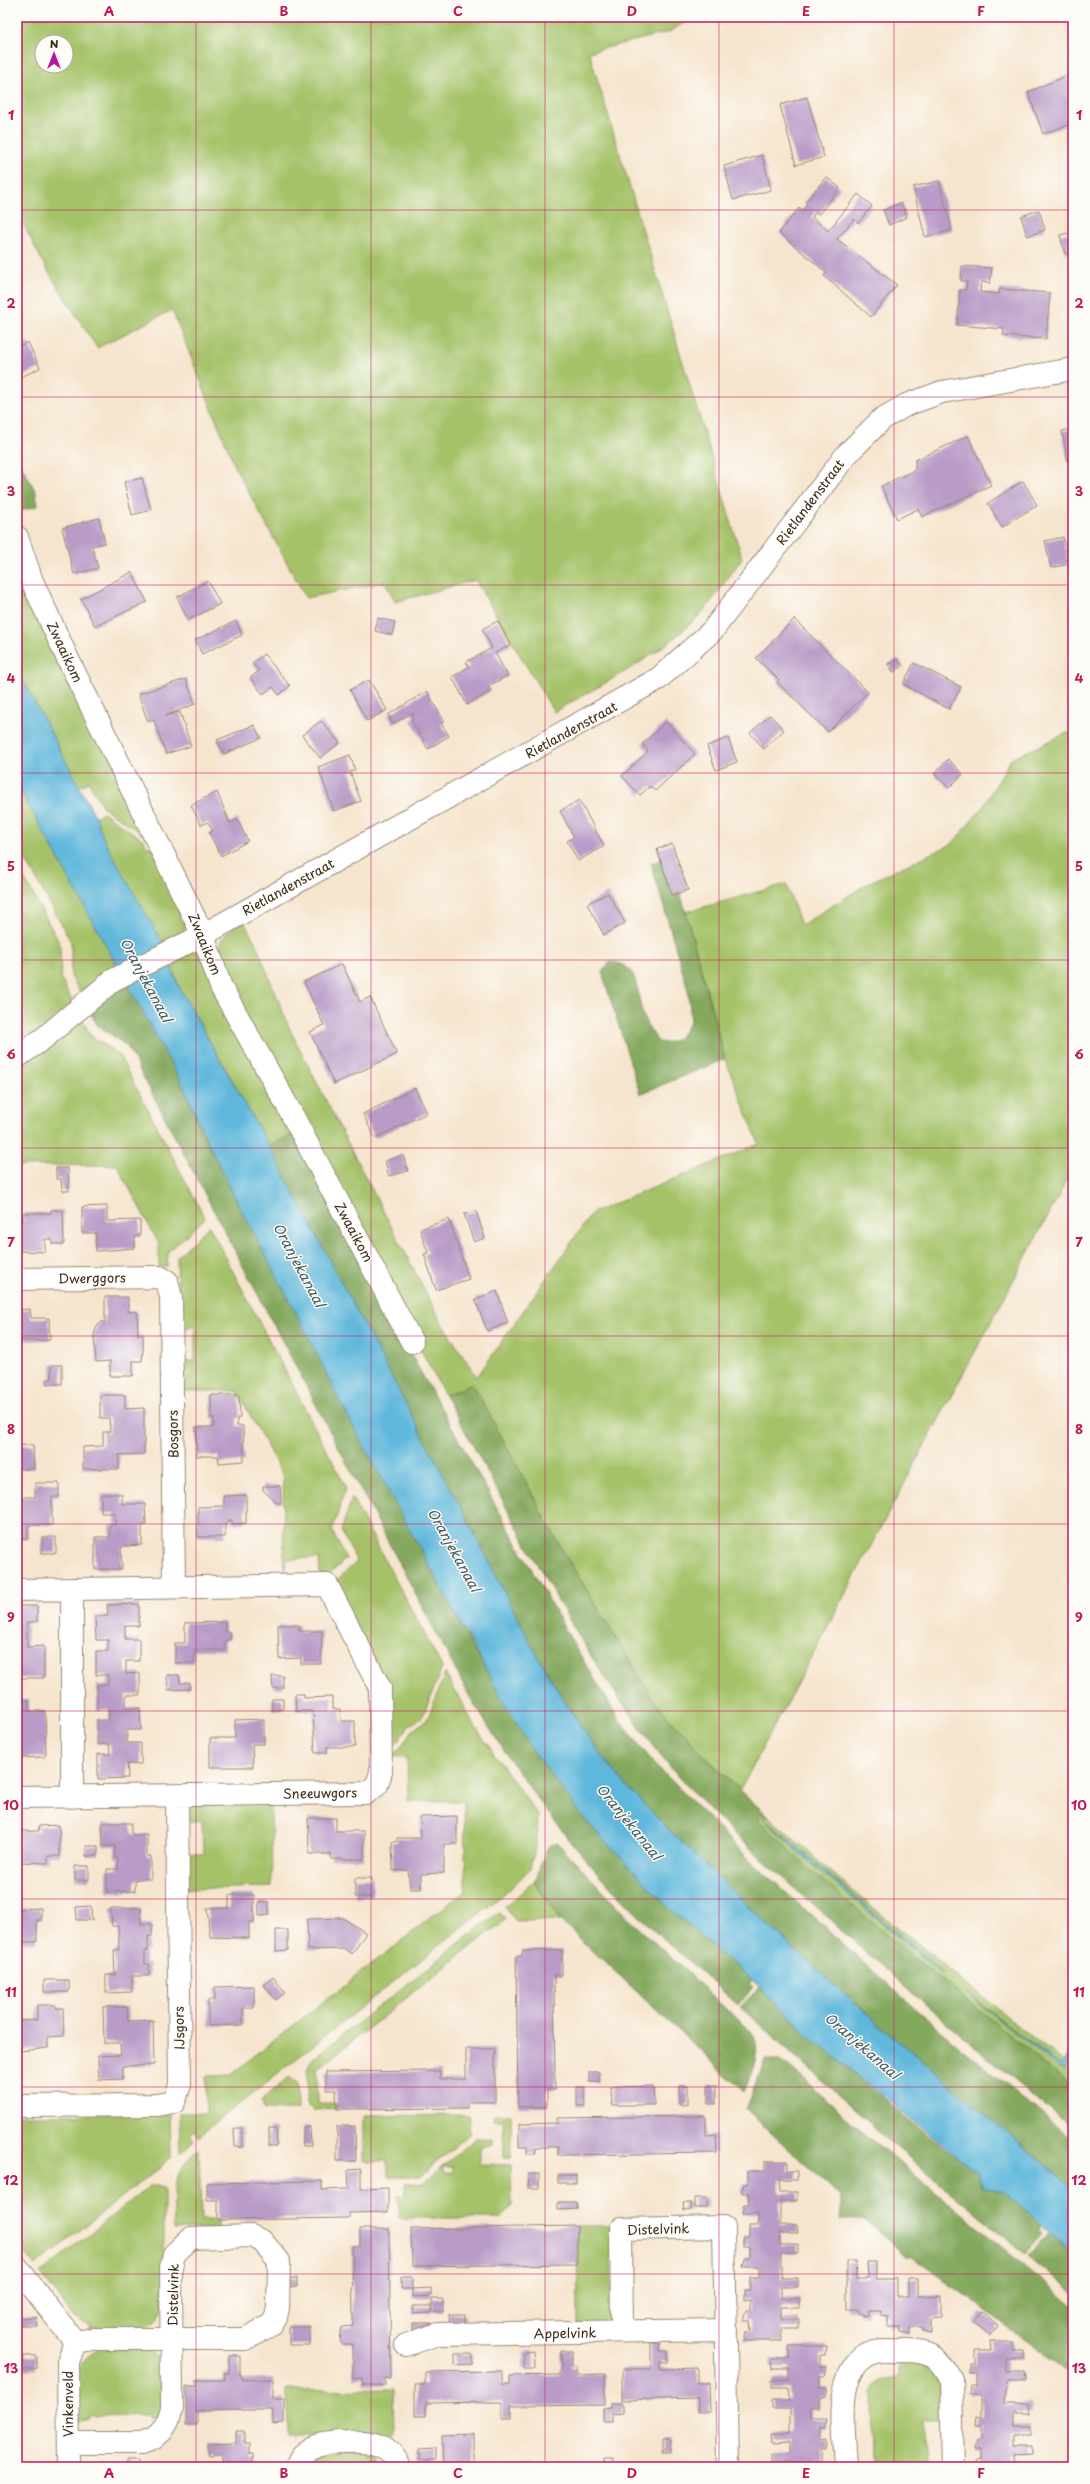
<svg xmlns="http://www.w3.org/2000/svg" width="1090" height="2484" viewBox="0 0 1090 2484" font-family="'Playpen Sans',sans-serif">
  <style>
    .green { fill: #a5c269; stroke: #707644; fill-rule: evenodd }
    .forest { fill: #84a85d; stroke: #60693e }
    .water { fill: #5eb7db; stroke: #4c707c }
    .building { fill: #b99bc7 }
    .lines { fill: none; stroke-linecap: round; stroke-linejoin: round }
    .minor-casing { stroke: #988876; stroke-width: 24 }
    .minor { stroke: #fff; stroke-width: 22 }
    .grid { fill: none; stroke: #c2185b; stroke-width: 1; stroke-opacity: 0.55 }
    .labels { text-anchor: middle; stroke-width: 3; stroke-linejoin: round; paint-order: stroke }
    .street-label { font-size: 13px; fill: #3b2a1e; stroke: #fdfcf7 }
    .water-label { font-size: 14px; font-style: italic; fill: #475b60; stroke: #fdfcf7 }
    .neatline { fill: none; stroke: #c2185b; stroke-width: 1.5 }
    .grid-label { font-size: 13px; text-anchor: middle; font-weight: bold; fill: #c2185b }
  </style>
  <rect width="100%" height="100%" fill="#fdfcf7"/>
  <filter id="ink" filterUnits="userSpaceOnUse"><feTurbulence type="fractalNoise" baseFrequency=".025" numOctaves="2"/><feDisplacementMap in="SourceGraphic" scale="8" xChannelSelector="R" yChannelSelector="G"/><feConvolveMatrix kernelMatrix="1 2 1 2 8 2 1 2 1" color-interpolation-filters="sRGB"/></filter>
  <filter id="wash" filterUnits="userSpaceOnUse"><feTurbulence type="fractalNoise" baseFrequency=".012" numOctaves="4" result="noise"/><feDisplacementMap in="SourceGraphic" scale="16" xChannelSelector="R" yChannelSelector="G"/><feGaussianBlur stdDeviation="0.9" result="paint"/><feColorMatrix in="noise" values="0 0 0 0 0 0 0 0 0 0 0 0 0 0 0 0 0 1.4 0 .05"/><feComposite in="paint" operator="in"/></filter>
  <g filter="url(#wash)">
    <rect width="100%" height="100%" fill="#f6e5ce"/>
    <path class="green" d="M17 17H694L669 32 589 52 742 558C725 582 708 610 685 629 647 663 598 686 554 712L475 580 395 602 385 582 306 598 236 469 172 310 97 348 46 268 17 212ZM42 42H66V66H42Z
      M17 553 148 838 103 807 89 782 79 787 17 669Z
      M1067 733H1073V1169L740 1790 687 1739 655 1702 564 1553 473 1384 445 1395 247 1025 218 950C221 935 231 930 243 920L256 944 291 1032 359 1165 443 1325 477 1377 592 1213 759 1144 725 1059 686 912 786 884 801 925 872 881 952 844 983 807 1011 759Z
      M17 784 120 967 107 971 81 995 71 976V942L17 844Z
      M104 813 144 840 147 847H152L186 922 184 932 164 947 105 842 95 817Z
      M17 865 60 944 61 979 73 1003 17 1048Z
      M194 951 200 954 297 1133 269 1146 179 987 168 959Z
      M82 1018 90 1035 119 1055 205 1218 168 1252 167 1267H159V1244L117 1165 17 1166V1068Z
      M209 1226 346 1487 332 1531 346 1559 328 1575 320 1574 319 1558 286 1559 284 1575 283 1476 237 1391H179L178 1361H195V1327H178L177 1257Z
      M352 1498 442 1667 423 1716 409 1726 393 1748 390 1749 333 1583 357 1562 341 1531Z
      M445 1673 476 1728 538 1816 537 1839 530 1869 509 1890 199 2136 195 2131 190 2135 194 2140 180 2153 179 2113H206V2076L230 2075 466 1890 464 1801H408L407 1757H393L413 1730 427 1720Z
      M271 1802 272 1887 186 1889V1854H203L202 1821H185L187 1811 193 1805Z
      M760 1813 768 1816 848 1887 1063 2062 1073 2044 1064 2064 1059 2065 967 1993 1060 2069H1066L1073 2055V2087L1053 2073 1023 2046 881 1931 810 1870 758 1820ZM762 1817 942 1972V1974L794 1848Z
      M534 1881 560 1920 516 1921 505 1907Z
      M499 1912 505 1920 317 2069 318 2103 337 2104V2109L313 2110 307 2105 308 2071 313 2058Z
      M289 2077 297 2083 298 2110H264L262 2100Z
      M170 2114 171 2158 35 2266 17 2243V2115Z
      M470 2115 469 2134 420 2177H388V2161H364V2116Z
      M494 2115H511L512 2157H504L503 2120H494Z
      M475 2139H492V2144L480 2147V2164L511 2165 512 2207 500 2218H399L398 2195H405V2184L423 2183 443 2166V2172H453V2166H443Z
      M199 2148 201 2220H218V2229L174 2230C174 2191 169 2177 199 2148Z
      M151 2185 164 2188V2306C155 2338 118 2329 90 2330V2324H84L76 2319 40 2273Z
      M577 2226H611L612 2325 578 2326Z
      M99 2349H148L162 2361V2419L150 2418V2415L89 2416V2419L76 2420C77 2391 69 2363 99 2349Z
      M899 2356 915 2357 940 2372 946 2420H924L925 2467H873L872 2392C876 2379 885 2378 898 2378Z
      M393 2389 394 2435 288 2436 287 2390Z
      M321 2450 377 2452V2465H374V2467H303Z"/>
    <path class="forest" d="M17 457 36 492 38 506 19 511Z
      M671 857 725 1059 640 1094 602 972 610 962C643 964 635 995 644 1018 647 1026 654 1034 658 1042 677 1045 682 1035 691 1020L688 990 651 863Z
      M127 981 185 1089 202 1132 217 1161 472 1647 565 1792 586 1821 668 1907 752 1980 749 1984 753 1987 738 2005C697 1968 654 1932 615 1892 560 1834 513 1767 471 1699L127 1046 98 1026 90 1012Z
      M297 1133 406 1346 577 1650 618 1718 652 1761 750 1860 920 2013 1073 2140V2188C956 2090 838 1993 728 1887 692 1852 653 1817 620 1778 565 1713 525 1635 488 1559L269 1146Z
      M473 1384 564 1553 655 1702 709 1761 768 1816 760 1813 757 1818 810 1870 881 1931 1023 2046 1053 2073 1073 2087V2129C980 2052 888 1973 798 1891 749 1847 697 1802 656 1749 571 1640 513 1515 445 1395Z
      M558 1843 628 1918 751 2031C764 2050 751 2072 744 2092L560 1920 534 1881 547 1849 550 1845Z
      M760 1987C828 2054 900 2116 977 2172L981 2186 1004 2191 1037 2220 1041 2227 1038 2230 1042 2234 1025 2254 902 2152 740 2007Z
      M765 2060H778L789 2066 858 2128 1073 2306V2375L912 2256H907L864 2219H841V2197L746 2110Z
      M1049 2234 1073 2254V2293L1028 2256Z"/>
    <path class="water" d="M17 669 96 818 105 842 161 940 179 987 269 1146 488 1559C525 1635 565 1713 620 1778 653 1817 692 1852 728 1887 838 1993 956 2090 1073 2188V2254L1004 2191 981 2186 977 2172 818 2044 760 1987 668 1907 586 1821 532 1749 507 1708 333 1389C288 1287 226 1193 185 1089L17 784Z
      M761 1817 933 1964 942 1974 802 1855Z
      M966 1993 1059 2065 1064 2064 1073 2048V2055L1066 2069H1060Z"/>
    <g id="blocks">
      <path class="building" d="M1066 76 1073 90V123L1043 134 1028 92Z
        M807 97 824 157 796 165 780 105Z
        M762 155 771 190 733 200 724 166Z
        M826 177 840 188 819 214 816 212 812 217 828 231 858 194 872 206 858 223 854 219 837 239 897 285 871 317 824 276 827 273 779 233 799 208 802 211 807 204 805 202Z
        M939 181 952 230 925 237 913 187Z
        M901 203 907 217 889 225 883 210Z
        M1039 210 1045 230 1027 236 1021 216Z
        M1073 232V252L1065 254 1060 235Z
        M962 266 992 268 990 283 981 282 980 292 999 294 1000 289 1050 293 1046 339 1003 336 1004 329 957 325 960 290H966L967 281H961Z
        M28 342 40 368 17 379V347Z
        M1073 429V461L1068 462 1062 431Z
        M968 436 991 485 922 517 918 509 897 519 881 486 915 470V460Z
        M142 478 151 510 132 515 124 482Z
        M1023 481 1037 505 1002 527 988 503Z
        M99 518 105 543 92 546 98 568 74 574 62 528Z
        M1063 537 1069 564 1051 568 1045 541Z
        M132 572 147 602 95 626 81 599Z
        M208 581 220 604 188 620 177 597Z
        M378 618 395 622 392 635 375 631Z
        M794 619 868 692 828 732 777 682 779 680 756 658Z
        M236 621 242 635 202 654 195 640Z
        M498 621 511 645 495 653 508 676 488 686 491 691 467 705 452 677 469 667 466 662 492 648 482 629Z
        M264 654 290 686 279 695 273 687 263 694 250 678 259 671 252 663Z
        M898 659 903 666 893 672 888 664Z
        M914 663 961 687 949 709 903 684Z
        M186 679 195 704 165 716 180 712 191 746 166 754 154 720 148 722 138 694Z
        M369 680 387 710 367 721 350 690Z
        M427 691 444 722 441 723 449 736 428 749 411 720 414 718 412 713 393 724 388 715Z
        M770 715 784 730 764 749 750 733Z
        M321 721 340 743 320 758 302 735Z
        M666 722 695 754 655 791 650 786 640 795 622 776 648 751 642 744Z
        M254 725 261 738 224 754 217 740Z
        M728 738 737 762 716 770 707 746Z
        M350 755 355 770 350 772 361 801 334 811 318 767Z
        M948 759 963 774 949 788 934 774Z
        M217 792 230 823 237 819 248 841 221 856 209 833 213 831 208 822 201 825 191 805Z
        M579 800 604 846 578 861 567 841 574 837 560 811Z
        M672 844 688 890 672 895 657 849Z
        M608 893 625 923 604 935 587 904Z
        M342 964 360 1002 370 997 397 1054 334 1084 310 1032 324 1025 304 982Z
        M415 1088 427 1113 375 1138 363 1114Z
        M403 1155 408 1171 389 1176 385 1161Z
        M56 1168H68L69 1191H62L61 1179H56Z
        M107 1206V1221L140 1220V1236H135V1248L96 1251V1233H82V1207Z
        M51 1210H63L64 1244H52V1239H45V1252L17 1251V1222H23V1213H51Z
        M476 1211 485 1238 474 1242 464 1214Z
        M449 1219 469 1279 436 1290 424 1254 428 1253 420 1229Z
        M497 1291 508 1323 487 1331 475 1299Z
        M105 1297H128V1312L137 1311 138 1335H143V1351L142 1361H133V1376H110V1361L96 1362 94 1336 96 1328 101 1322H105Z
        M30 1309 31 1318H49L50 1340 17 1341V1310Z
        M51 1365H62V1384H47V1379H52Z
        M100 1395H125V1409L144 1408V1454L119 1455V1469H83V1447L103 1446V1432H110L109 1418H100Z
        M211 1395H239L240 1418H237V1426H243L244 1461 219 1463 218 1456H197L196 1427H214V1418H211Z
        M17 1445H33L34 1469H17Z
        M35 1483H59V1497H52V1525H28V1539L17 1540V1497H35Z
        M263 1486H280L281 1503H277L263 1490Z
        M101 1494H122V1504H145L146 1525H142V1545L124 1546 121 1548 122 1569H95V1537H110V1525H115V1513H101Z
        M246 1495V1523L232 1524V1520H229L225 1524V1537H198V1507L224 1506V1496Z
        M42 1537H56V1553H42Z
        M139 1604V1626H125V1639H139V1661H126V1674L140 1673V1695H126V1708H140L141 1730H127V1743H141V1764H127L128 1778 98 1779V1754H110L109 1744H97V1720H109V1709L97 1710V1685H108V1675H96V1651H108V1640H96L95 1616H108L107 1605Z
        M17 1606H37V1622H27V1647L44 1646V1678H17Z
        M225 1622V1631L230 1633V1639L225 1641V1650H194V1663H175V1643H185V1623Z
        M278 1625H299V1631H322L321 1664H301V1658L279 1659Z
        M167 1675H179L180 1683H190V1689L168 1690Z
        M272 1676H283V1688H273Z
        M295 1694H304V1698L332 1697V1709H340L341 1721H355V1747H327V1753H315L313 1711H296Z
        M272 1699H283V1709L272 1710Z
        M17 1700H29V1711H45L46 1755 44 1757 17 1758Z
        M264 1719V1744H252L253 1767H210V1738H235V1720Z
        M457 1816V1844H444V1873L421 1874V1889H410L408 1870 393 1871 392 1842H397V1838H421L420 1817Z
        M308 1818H336V1831H364V1859H331V1854H309Z
        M102 1823H131V1833L134 1835 147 1834V1856H151V1879H138L135 1882V1891L107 1892V1869H118V1858H115V1846H103Z
        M17 1824H20V1831H39L38 1826 59 1825 60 1856H48V1863L17 1862Z
        M86 1846H98V1856H86Z
        M75 1866H89V1880H75Z
        M355 1878H372L373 1897H355Z
        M229 1895H254V1922H249V1938L210 1937 207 1908H229Z
        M259 1902H269V1915L259 1916Z
        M91 1906 92 1920H77L76 1907Z
        M41 1908V1920H37V1942H19V1950H17V1909Z
        M111 1908H141V1924H152V1936H148V1951H145V1964H149V1976H132V1992L106 1993V1975H115L114 1950H119L118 1926H112Z
        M343 1918 366 1933 352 1954 345 1949 308 1950 307 1919Z
        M276 1930H288V1950L276 1951Z
        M562 1950V1975H554L555 2090H547V2107H518L516 1956H522V1951Z
        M273 1977 285 1993 276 2000 264 1985Z
        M44 1980H69V1992H44Z
        M254 1986V2008H243V2025L208 2026V2000H215V1987Z
        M37 2005H56V2008H63L64 2036 48 2037V2048L20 2051 17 2049V2021L37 2020Z
        M103 2007H127L128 2021 153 2020 154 2065 123 2066V2079L99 2080 98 2056 121 2055 120 2043H104Z
        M466 2049H495V2102H467V2108L337 2109 336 2090H326V2072L440 2071V2079H466Z
        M589 2072H599V2082H589Z
        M708 2085H716V2104H708Z
        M653 2086 654 2105H612L611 2087Z
        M680 2086H688V2104L680 2105Z
        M577 2087H585V2106H577Z
        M706 2116V2136L716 2135 717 2153 558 2155V2147H535V2154H527V2147H519V2124L558 2123 557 2118Z
        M337 2126H355L356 2161H337Z
        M303 2127H310L311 2146H303Z
        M234 2128H242V2147H235Z
        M269 2128H276L277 2146H269Z
        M765 2161H787V2171H797V2180H779L780 2192H797V2201H780V2225H797L798 2233H780V2245H798V2254H781V2278H798V2287H781V2298H799V2307H781V2319H799V2328H781L782 2341H744L746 2332H751L750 2320H744V2316L746 2311H750V2299L744 2300V2295H745V2290H750V2278H759V2267H743L745 2258H749V2246H743V2242L744 2237H749V2225H758V2214H742L744 2205H749L748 2193H742V2189L744 2184H748V2171H765Z
        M361 2169V2189L388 2188V2212L349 2213V2218L218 2220V2200H207V2183L322 2181V2190L349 2189 348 2170Z
        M529 2174H539V2188H528Z
        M558 2175H576V2183H558Z
        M694 2198H707V2208H694Z
        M558 2202H576L577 2209 558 2210Z
        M683 2203H691V2210L684 2211Z
        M577 2226V2264L412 2266 411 2229Z
        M360 2229H389L391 2378H385V2385H363V2378L353 2379V2344H343L340 2341 342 2327 353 2326 352 2246H360Z
        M847 2262H855L856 2279H868L867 2262H876V2279H897V2296H909V2279H918V2296L941 2295V2317L931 2318V2333L922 2331V2327H910V2334L901 2332V2327H888V2316L880 2315V2310H868V2316L864 2317V2315H859V2310H847Z
        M401 2277H412V2289H401Z
        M290 2278H297V2286L290 2287Z
        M431 2288V2296L412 2297V2289Z
        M432 2299H443V2312H432Z
        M412 2306H431V2313L413 2314Z
        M981 2312 998 2325 990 2335 973 2323Z
        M449 2314H465V2328H450Z
        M36 2317 37 2326H17V2318Z
        M413 2323H431V2331H413Z
        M289 2327H310V2345H289Z
        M991 2341H1013V2351H1023V2359H1006V2372H1023L1024 2381H1006L1004 2404H1030L1031 2413H1013V2425H1031V2434H1013V2446H1031V2454L1014 2455V2467H976L978 2459 983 2458V2447H976L978 2438H982V2426H976L977 2417H982V2394H969L970 2385H975V2373H968V2369H970V2364H975V2351H992Z
        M651 2343H660V2351H668V2362H660V2369L698 2368V2383H709L710 2412H698V2398L622 2400V2369H651Z
        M789 2346H826L825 2355H820V2367H827L825 2376H820V2387H827V2392L825 2397H820V2409H811V2420H827L826 2429H821V2441L827 2440V2445L826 2449H821V2462H815V2467H793V2462H773V2454L790 2453V2441L773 2442 772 2433H790V2409H772V2400H790L789 2388H772V2380L789 2379V2368H772L771 2359H789Z
        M534 2351 535 2369H524V2352Z
        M561 2351H572V2367H577V2375L605 2374V2405L511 2406V2418H502V2402L426 2403V2416H415V2385H425V2372L502 2371V2384H510V2376L558 2375 562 2368Z
        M455 2354H472V2364L455 2365Z
        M23 2356H37V2369L23 2370Z
        M229 2356H240V2374L243 2380 273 2379V2399H284V2423L273 2424V2410H235L197 2411V2425H186V2386H197L196 2380H225L224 2373H229Z
        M612 2403H623V2413L612 2414V2422H603V2409L612 2408Z
        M236 2431H244V2443H249V2454H253V2467H223L222 2454 209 2455 208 2444 236 2443Z
        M473 2434V2467H443L442 2435Z
        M663 2438H670L671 2452H663Z
        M436 2449V2460H419V2450Z
        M604 2459H613V2467H604Z
        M127 2461H138V2467H127Z
        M519 2464H531V2467H520Z"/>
    </g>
  </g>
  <g filter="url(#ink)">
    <use href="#blocks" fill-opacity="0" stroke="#988876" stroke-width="1"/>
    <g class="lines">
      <g class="minor-casing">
        <path id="minor" d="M17 537 32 581 66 655 203 935 221 987 287 1105 412 1342
          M17 1057 44 1038 113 980 203 935 658 679 712 631 847 454 882 419 906 405 942 392 1073 369
          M17 1279 160 1277 167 1281 171 1297 174 1587
          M72 1589V1797
          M17 1590 327 1585 380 1688 381 1772 377 1785 366 1793 17 1797
          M17 2106 157 2105 174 2102 180 2085 177 1795
          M17 2267 75 2342
          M622 2332 621 2229 724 2227 728 2467
          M406 2345 438 2334 727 2330
          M69 2443H141L153 2439 162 2431 168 2421 172 2408 171 2267 174 2254 191 2238 251 2236 262 2241 279 2261 278 2308 276 2317 271 2325 245 2339H93L75 2342
          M69 2467 68 2362 75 2342
          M296 2467C305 2444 326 2442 348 2442 370 2441 391 2443 399 2467
          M845 2467C844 2434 831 2363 875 2352 884 2350 896 2352 905 2351 931 2351 939 2357 951 2380L953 2467"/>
      </g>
      <use href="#minor" class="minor"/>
    </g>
  </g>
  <path class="grid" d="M196 17V2467M371 17V2467M545 17V2467M719 17V2467M894 17V2467M17 210H1073M17 397H1073M17 585H1073M17 773H1073M17 960H1073M17 1148H1073M17 1336H1073M17 1524H1073M17 1711H1073M17 1899H1073M17 2087H1073M17 2274H1073"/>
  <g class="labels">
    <g class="street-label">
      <text transform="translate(810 502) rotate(-53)" y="5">Rietlandenstraat</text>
      <text transform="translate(65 652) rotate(65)" y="5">Zwaaikom</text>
      <text transform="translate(571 730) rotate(-29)" y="5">Rietlandenstraat</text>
      <text transform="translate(288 887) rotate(-29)" y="5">Rietlandenstraat</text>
      <text transform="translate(205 944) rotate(68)" y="5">Zwaaikom</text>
      <text transform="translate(354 1232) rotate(62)" y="5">Zwaaikom</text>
      <text transform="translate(92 1278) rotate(-1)" y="5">Dwerggors</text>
      <text transform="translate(173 1434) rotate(-91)" y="5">Bosgors</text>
      <text transform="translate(320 1793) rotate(-1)" y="5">Sneeuwgors</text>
      <text transform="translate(179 2028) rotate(-91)" y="5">IJsgors</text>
      <text transform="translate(658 2229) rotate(-2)" y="5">Distelvink</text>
      <text transform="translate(173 2295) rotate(-89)" y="5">Distelvink</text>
      <text transform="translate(565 2333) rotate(-1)" y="5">Appelvink</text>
      <text transform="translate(68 2404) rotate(-90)" y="5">Vinkenveld</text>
    </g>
    <g class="water-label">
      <text transform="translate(146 980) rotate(62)" y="5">Oranjekanaal</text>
      <text transform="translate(299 1265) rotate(62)" y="5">Oranjekanaal</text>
      <text transform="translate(454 1550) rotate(61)" y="5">Oranjekanaal</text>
      <text transform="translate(629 1822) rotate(51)" y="5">Oranjekanaal</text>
      <text transform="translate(862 2046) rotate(41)" y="5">Oranjekanaal</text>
    </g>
  </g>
  <rect width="1090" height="2484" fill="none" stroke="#fdfcf7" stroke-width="44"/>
  <g transform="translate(54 54)"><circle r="19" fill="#fdfcf7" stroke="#afa8a0"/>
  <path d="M0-3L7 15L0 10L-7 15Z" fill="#b5179e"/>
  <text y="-6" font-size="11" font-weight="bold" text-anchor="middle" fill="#3b2a1e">N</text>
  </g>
  <rect x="22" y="22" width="1046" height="2440" class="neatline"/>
  <g class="grid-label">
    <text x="109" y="16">A</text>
    <text x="284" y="16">B</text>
    <text x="458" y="16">C</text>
    <text x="632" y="16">D</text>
    <text x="806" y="16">E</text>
    <text x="981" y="16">F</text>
    <text x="11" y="120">1</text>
    <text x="1079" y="120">1</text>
    <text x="11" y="308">2</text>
    <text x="1079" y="308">2</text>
    <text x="11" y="496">3</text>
    <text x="1079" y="496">3</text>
    <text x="11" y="683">4</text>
    <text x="1079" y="683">4</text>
    <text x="11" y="871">5</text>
    <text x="1079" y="871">5</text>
    <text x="11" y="1059">6</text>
    <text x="1079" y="1059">6</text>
    <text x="11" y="1247">7</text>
    <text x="1079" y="1247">7</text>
    <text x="11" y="1434">8</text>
    <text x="1079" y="1434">8</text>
    <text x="11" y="1622">9</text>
    <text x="1079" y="1622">9</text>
    <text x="11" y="1810">10</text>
    <text x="1079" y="1810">10</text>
    <text x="11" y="1997">11</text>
    <text x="1079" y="1997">11</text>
    <text x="11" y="2185">12</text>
    <text x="1079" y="2185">12</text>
    <text x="11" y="2373">13</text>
    <text x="1079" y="2373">13</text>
    <text x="109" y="2478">A</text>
    <text x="284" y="2478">B</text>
    <text x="458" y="2478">C</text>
    <text x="632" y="2478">D</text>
    <text x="806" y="2478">E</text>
    <text x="981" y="2478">F</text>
  </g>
</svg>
